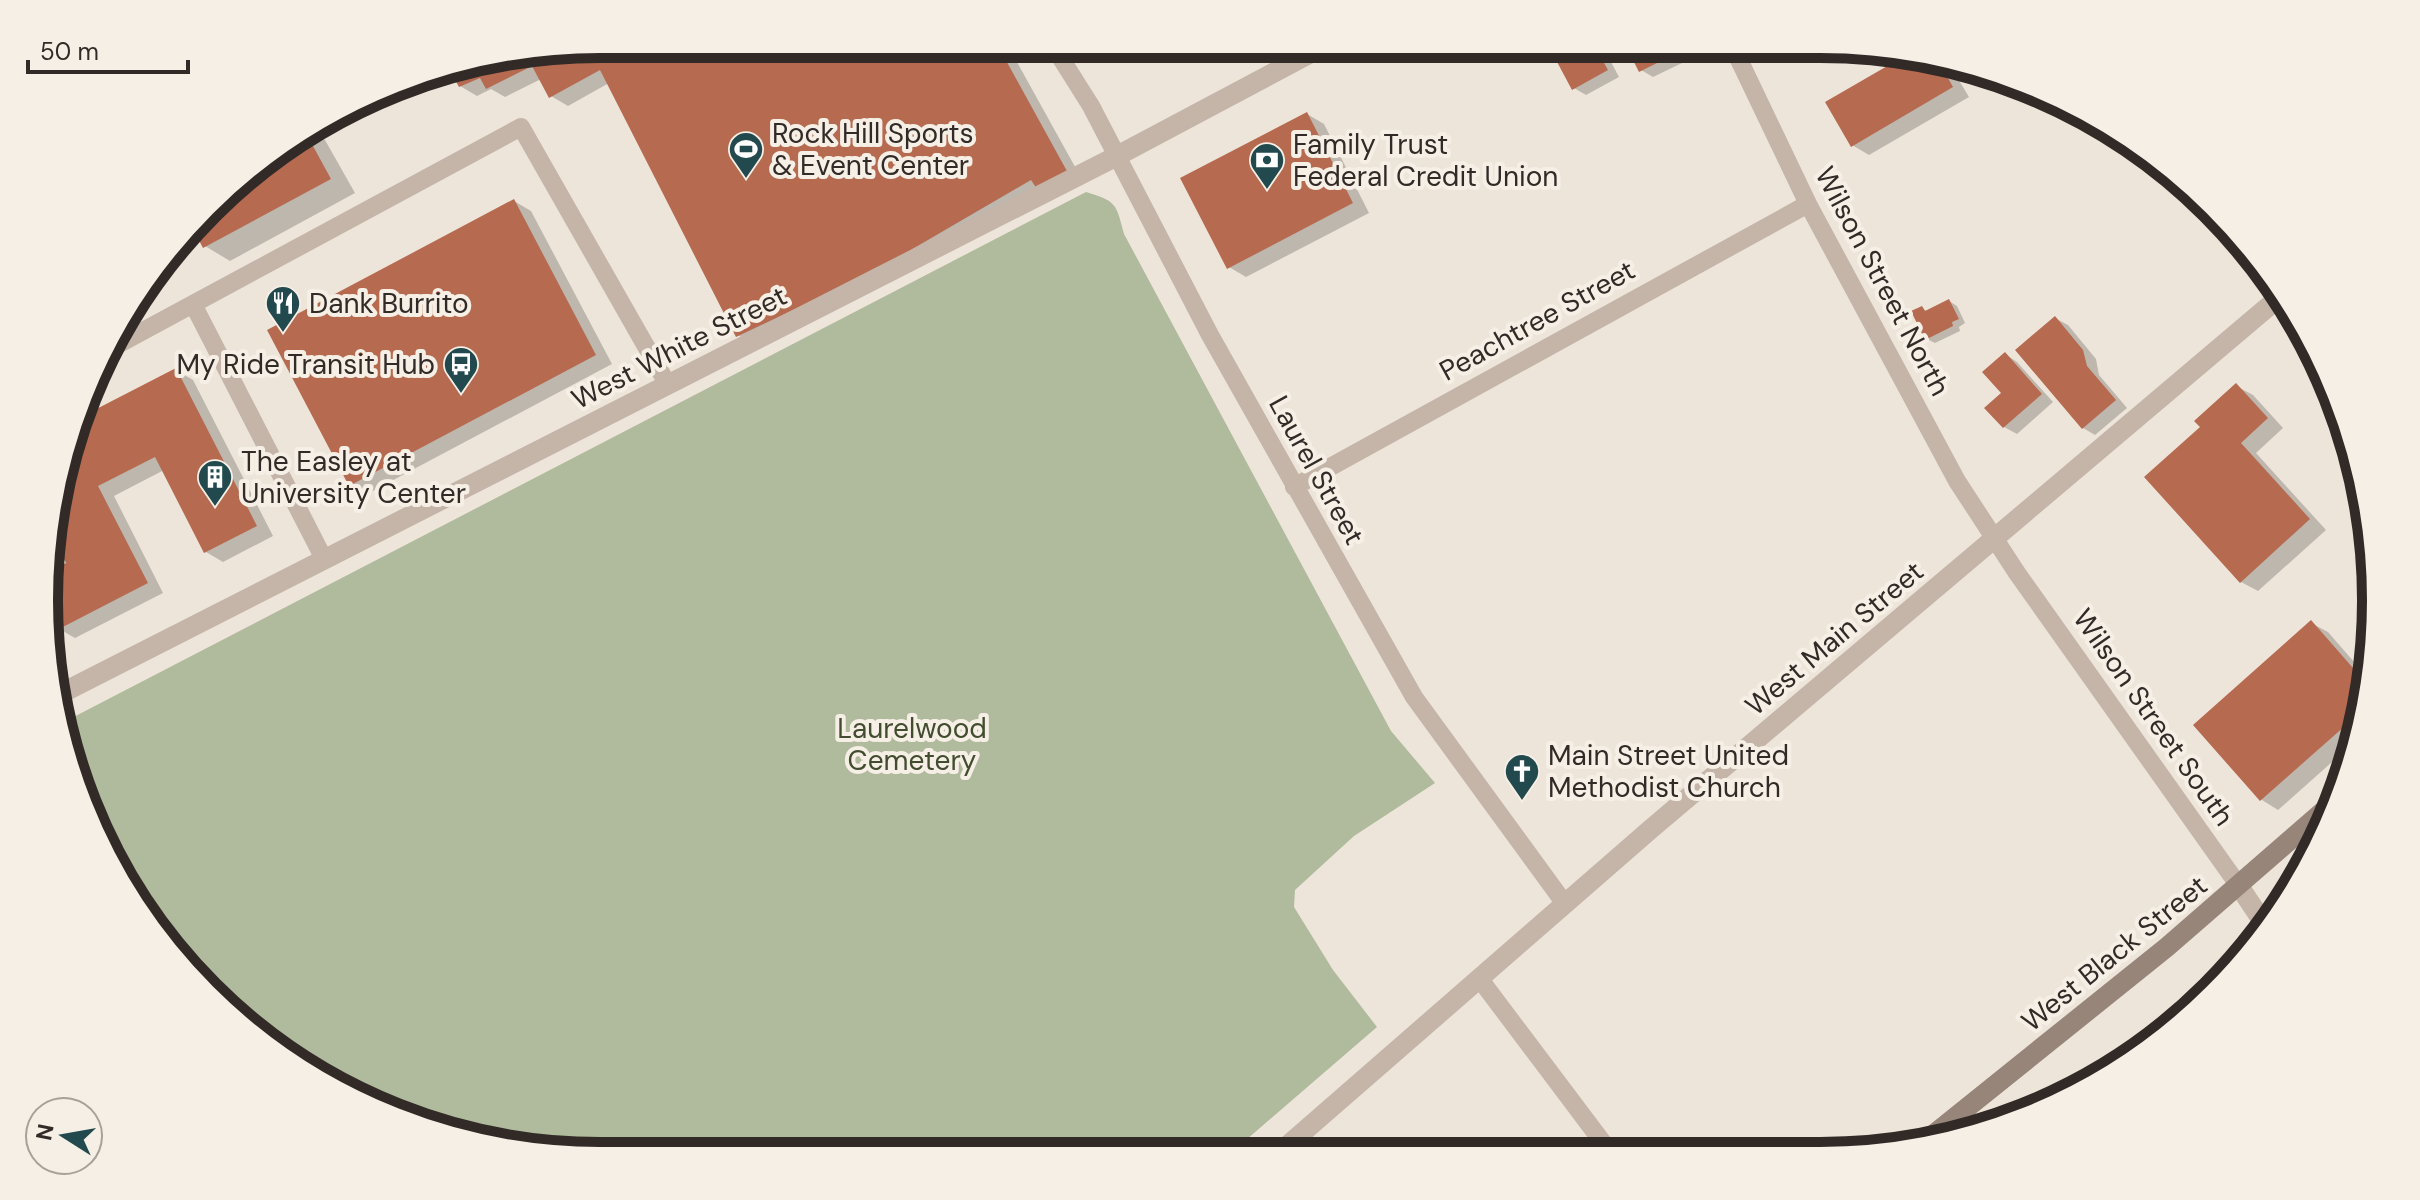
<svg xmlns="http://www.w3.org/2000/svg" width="2420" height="1200" viewBox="0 0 2420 1200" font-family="'DM Sans',sans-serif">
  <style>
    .green { fill: #b0ba9c }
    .shadow { fill: #0003 }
    .building { fill: #b66a50 }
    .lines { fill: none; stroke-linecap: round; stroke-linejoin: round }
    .minor { stroke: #c4b5a8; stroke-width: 18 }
    .tertiary { stroke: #c4b5a8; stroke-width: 20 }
    .secondary { stroke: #97857a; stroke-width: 20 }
    .labels { text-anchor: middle; stroke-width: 8; stroke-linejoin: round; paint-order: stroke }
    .poi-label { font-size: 28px; fill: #322a27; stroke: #f6efe6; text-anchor: start }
    .street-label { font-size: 28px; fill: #322a27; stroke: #f6efe6 }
    .park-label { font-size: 28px; fill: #414d2e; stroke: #f6efe6 }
    .rim { fill: none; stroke: #322a27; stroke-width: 10 }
  </style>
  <rect width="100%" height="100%" fill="#eee5da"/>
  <path class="green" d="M1086 192C1117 201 1116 204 1124 234L1391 731 1435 783 1354 836 1295 890 1294 907 1333 970 1377 1027 1231 1153 564 1155 457 1137 355 1099 207 993 101 845 64 722Z"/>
  <path class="shadow" d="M600 44H1007L1084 183 755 345 738 335 609 83 568 106 551 96 541 79 505 97 491 89 477 96 460 86 451 69Z
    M1550 45H1602L1619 77 1586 95 1574 88Z
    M1640 45H1705L1707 51 1653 77 1641 70Z
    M1911 54 1968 64 1954 72 1969 97 1869 155 1852 145 1828 103Z
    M1307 114 1324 124 1369 213 1246 277 1229 267Z
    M312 132 325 140 355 193 230 261 205 246 261 159Z
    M514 201 531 211 612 364 367 494 350 484Z
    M1949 301 1957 306 1965 323 1959 327 1960 331 1935 343 1927 339 1922 308 1928 312Z
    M2055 318 2068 325 2096 359 2099 375 2127 408 2095 435 2083 428Z
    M2005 354 2017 362 2053 402 2017 434 2004 427Z
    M176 370 193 380 273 536 223 562 206 552 164 470 114 496 163 593 75 638 59 629 51 613 52 572 69 564 53 534 55 491 76 422Z
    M2236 386 2253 395 2283 428 2256 453 2326 530 2258 591 2241 582Z
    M2311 623 2328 632 2368 678 2358 739 2278 810 2262 800 2196 726Z"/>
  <path class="building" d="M600 44H997L1068 173 1037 189 1031 180 873 272 736 337 600 70 549 98 532 66 486 89 480 78 459 87 449 69Z
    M1548 45H1594L1608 70 1572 90Z
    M1638 45H1693L1639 72 1629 52 1639 47Z
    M1908 54 1943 60 1939 62 1953 87 1851 147 1825 102Z
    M1307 112 1353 203 1227 269 1180 178Z
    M307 135 331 179 203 248 194 231 261 159Z
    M514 199 596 355 349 486 267 330Z
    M1949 299 1959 319 1952 322 1953 326 1925 340 1911 311 1922 306 1925 311Z
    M2055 316 2083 350 2087 366 2116 400 2082 429 2015 350Z
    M2005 352 2042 394 2003 428 1984 408 2001 393 1982 372Z
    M176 368 257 526 204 553 155 457 98 486 148 583 57 630 51 617 52 570 66 563 53 538 55 491 77 419Z
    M2236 383 2268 418 2241 443 2310 519 2240 583 2144 477 2200 427 2194 421Z
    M2311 620 2367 684 2363 710 2260 801 2193 725Z
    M2172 1020 2175 1024 2158 1041 2126 1060Z"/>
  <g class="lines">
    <path class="minor" d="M1052 44 1091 106 1210 335 1414 697 1565 904
      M1732 45 1808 204 1957 481 2017 573 2239 886
      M193 304 324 559
      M106 351 521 127 668 385
      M1294 487 1808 204
      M1479 978 1610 1152"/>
    <path class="tertiary" d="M56 696 1117 156 1326 45
      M2239 886 2267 928
      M1279 1153 1652 828 2282 295"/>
    <path class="secondary" d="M1923 1143 2167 947 2336 800"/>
  </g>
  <defs>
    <g id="stadium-pin" transform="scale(1.8)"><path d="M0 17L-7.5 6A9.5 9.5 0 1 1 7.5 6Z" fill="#224a4e" stroke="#f6efe6"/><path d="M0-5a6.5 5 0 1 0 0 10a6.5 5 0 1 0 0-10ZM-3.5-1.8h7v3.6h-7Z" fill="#fff"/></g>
    <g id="bank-pin" transform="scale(1.8)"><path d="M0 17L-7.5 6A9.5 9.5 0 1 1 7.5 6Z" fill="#224a4e" stroke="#f6efe6"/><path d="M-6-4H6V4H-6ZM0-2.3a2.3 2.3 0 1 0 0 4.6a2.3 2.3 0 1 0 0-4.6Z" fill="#fff"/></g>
    <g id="restaurant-pin" transform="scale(1.8)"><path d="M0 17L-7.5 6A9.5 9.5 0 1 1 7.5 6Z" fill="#224a4e" stroke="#f6efe6"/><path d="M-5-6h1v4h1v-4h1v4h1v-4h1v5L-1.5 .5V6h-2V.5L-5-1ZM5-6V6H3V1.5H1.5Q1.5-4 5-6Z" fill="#fff"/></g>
    <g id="bus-pin" transform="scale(1.8)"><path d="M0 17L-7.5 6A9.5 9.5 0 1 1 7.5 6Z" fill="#224a4e" stroke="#f6efe6"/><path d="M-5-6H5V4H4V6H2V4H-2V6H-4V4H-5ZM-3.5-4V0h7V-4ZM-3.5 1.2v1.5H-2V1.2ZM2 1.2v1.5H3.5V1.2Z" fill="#fff"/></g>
    <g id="building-pin" transform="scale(1.8)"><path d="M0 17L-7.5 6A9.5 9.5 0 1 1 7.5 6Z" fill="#224a4e" stroke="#f6efe6"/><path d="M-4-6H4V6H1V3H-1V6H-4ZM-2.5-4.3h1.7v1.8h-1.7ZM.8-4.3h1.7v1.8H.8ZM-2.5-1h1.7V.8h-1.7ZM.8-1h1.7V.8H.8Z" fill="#fff"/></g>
    <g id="church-pin" transform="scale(1.8)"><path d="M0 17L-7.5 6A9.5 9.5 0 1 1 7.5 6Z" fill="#224a4e" stroke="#f6efe6"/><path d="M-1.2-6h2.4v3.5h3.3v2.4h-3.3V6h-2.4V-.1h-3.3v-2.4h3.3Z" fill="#fff"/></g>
  </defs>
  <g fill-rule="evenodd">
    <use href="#stadium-pin" x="746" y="149"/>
    <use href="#bank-pin" x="1267" y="160"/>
    <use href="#restaurant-pin" x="283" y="303"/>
    <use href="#bus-pin" x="461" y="364"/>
    <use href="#building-pin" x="215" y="477"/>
    <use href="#church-pin" x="1522" y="771"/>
  </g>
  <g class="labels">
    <g class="poi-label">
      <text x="772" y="143">Rock Hill Sports<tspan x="772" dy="32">&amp; Event Center</tspan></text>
      <text x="1293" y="154">Family Trust<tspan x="1293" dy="32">Federal Credit Union</tspan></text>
      <text x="309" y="313">Dank Burrito</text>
      <text x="435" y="374" text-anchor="end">My Ride Transit Hub</text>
      <text x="241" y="471">The Easley at<tspan x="241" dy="32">University Center</tspan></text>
      <text x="1548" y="765">Main Street United<tspan x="1548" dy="32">Methodist Church</tspan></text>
    </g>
    <g class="street-label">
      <text transform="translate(1883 281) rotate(62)" y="10">Wilson Street North</text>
      <text transform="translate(1537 320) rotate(-29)" y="10">Peachtree Street</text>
      <text transform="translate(679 347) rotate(-27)" y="10">West White Street</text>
      <text transform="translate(1317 470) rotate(61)" y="10">Laurel Street</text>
      <text transform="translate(1834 638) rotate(-40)" y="10">West Main Street</text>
      <text transform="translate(2154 717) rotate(55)" y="10">Wilson Street South</text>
      <text transform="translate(2114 953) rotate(-39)" y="10">West Black Street</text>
    </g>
    <g class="park-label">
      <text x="912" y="738">Laurelwood<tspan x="912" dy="32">Cemetery</tspan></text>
    </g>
  </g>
  <path d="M0 0H2420V1200H0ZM600 58H1820A542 542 0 0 1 2362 600V600A542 542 0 0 1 1820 1142H600A542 542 0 0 1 58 600V600A542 542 0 0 1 600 58Z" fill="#f6efe6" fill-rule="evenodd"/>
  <path class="rim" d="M600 58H1820A542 542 0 0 1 2362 600V600A542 542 0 0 1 1820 1142H600A542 542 0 0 1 58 600V600A542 542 0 0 1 600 58Z"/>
  <g transform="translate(64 1136) rotate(281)"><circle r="38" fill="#f6efe6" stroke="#a8a09a" stroke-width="2"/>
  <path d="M0-6L14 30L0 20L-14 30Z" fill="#224a4e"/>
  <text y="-12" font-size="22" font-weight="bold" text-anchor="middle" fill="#322a27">N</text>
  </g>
  <path d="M28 60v12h160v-12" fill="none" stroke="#322a27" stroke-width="4"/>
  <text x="40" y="60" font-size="24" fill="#322a27" stroke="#f6efe6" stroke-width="6" paint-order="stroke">50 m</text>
</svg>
